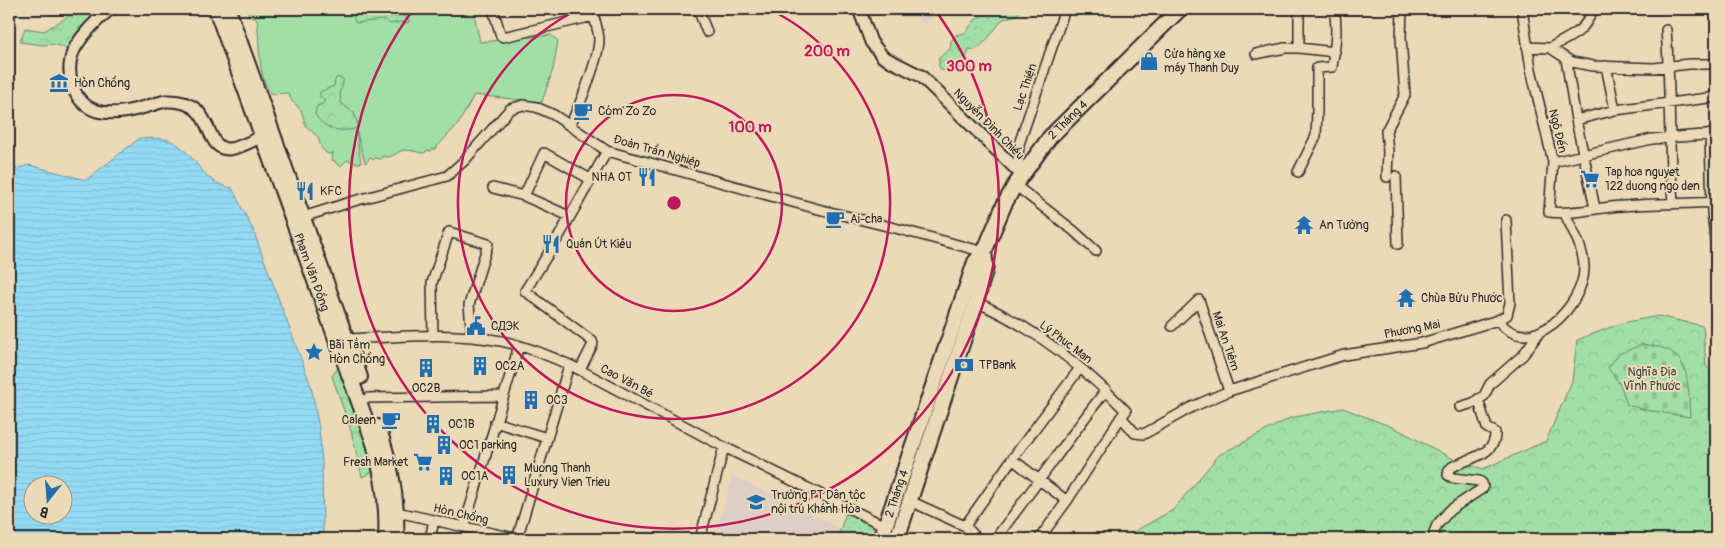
<svg xmlns="http://www.w3.org/2000/svg" width="1725" height="548" viewBox="0 0 1725 548" font-family="Pangolin,sans-serif">
  <style>
    .built { fill: #ddcec6 }
    .grass { fill: #a1dfa7; stroke: #668569 }
    .forest { fill: url(#forest-crowns); stroke: #668569 }
    .cemetery { fill: url(#cemetery-stones); stroke: #668569 }
    .park { fill: url(#park-dots); stroke: #668569 }
    .water { fill: url(#water-rules); stroke: #6a95a5; fill-rule: evenodd }
    .lines { fill: none; stroke-linecap: round; stroke-linejoin: round }
    .street-casing { stroke: #2b2b2b; stroke-width: 12 }
    .secondary-casing { stroke: #2b2b2b; stroke-width: 15 }
    .primary-casing { stroke: #2b2b2b; stroke-width: 18 }
    .street { stroke: #ebd9b7; stroke-width: 9 }
    .secondary { stroke: #ebd9b7; stroke-width: 11 }
    .primary { stroke: #ebd9b7; stroke-width: 14 }
    .ring { fill: none; stroke: #c2185b; stroke-width: 2.5 }
    .labels { text-anchor: middle; stroke-width: 4; stroke-linejoin: round; paint-order: stroke }
    .poi-label { font-size: 12px; fill: #2b2b2b; stroke: #ebd9b7; text-anchor: start }
    .street-label { font-size: 12px; fill: #2b2b2b; stroke: #ebd9b7 }
    .park-label { font-size: 12px; fill: #3d463e; stroke: #ebd9b7 }
    .centre { fill: #c2185b; stroke: #ebd9b7; stroke-width: 2.5 }
    .ring-label { font-size: 15px; text-anchor: middle; font-weight: bold; fill: #c2185b; stroke: #ebd9b7; stroke-width: 4; stroke-linejoin: round; paint-order: stroke }
  </style>
  <defs>
    <pattern id="forest-crowns" width="20" height="18" patternUnits="userSpaceOnUse" patternTransform="scale(1.25)"><rect width="20" height="18" fill="#a1dfa7"/><path d="M2 6a3 3 0 1 1 6 0M12 15a3 3 0 1 1 6 0" fill="none" stroke="#8bc090"/></pattern>
    <pattern id="cemetery-stones" width="16" height="16" patternUnits="userSpaceOnUse" patternTransform="scale(1.25)"><rect width="16" height="16" fill="#a1dfa7"/><path d="M2 7V4a2 2 0 0 1 4 0v3zM10 15v-3a2 2 0 0 1 4 0v3z" fill="#8bc090"/></pattern>
    <pattern id="park-dots" width="8" height="8" patternUnits="userSpaceOnUse" patternTransform="scale(1.25)"><rect width="8" height="8" fill="#a1dfa7"/><path d="M2 2h.1M6 6h.1" fill="none" stroke="#8bc090" stroke-width="1.8" stroke-linecap="round"/></pattern>
    <pattern id="water-rules" width="6" height="5" patternUnits="userSpaceOnUse" patternTransform="scale(1.25)"><rect width="6" height="5" fill="#94dcf6"/><path d="M0 2.5h6" fill="none" stroke="#80bdd3"/></pattern>
  </defs>
  <rect width="100%" height="100%" fill="#ebd9b7"/>
  <filter id="ink" filterUnits="userSpaceOnUse"><feTurbulence type="fractalNoise" baseFrequency=".02" numOctaves="2"/><feDisplacementMap in="SourceGraphic" scale="10" xChannelSelector="R" yChannelSelector="G"/><feConvolveMatrix kernelMatrix="1 2 1 2 8 2 1 2 1" color-interpolation-filters="sRGB"/></filter>
  <g filter="url(#ink)">
    <path class="built" d="M905 9H937L926 25Z
      M732 475 841 529 837 539H715Z"/>
    <path class="grass" d="M249 9H336V11L413 12V9H473L480 42 551 35 558 41 553 69 542 102 474 95 459 123 435 149H432L431 151 428 150 424 153C418 153 412 150 406 150 396 150 394 160 382 156L381 159 375 158 373 160 370 157 367 162 365 163 356 130 361 163H355L347 160 341 166 337 164 335 161 332 160 333 152 330 154 326 153 321 147 318 137 306 126 301 110 292 101 288 93 271 94C257 75 260 43 257 19L248 16Z"/>
    <path class="forest" d="M87 9H99L86 23 70 50 54 44 43 45 20 42 25 28 44 31 74 13Z
      M991 9H1022L1017 15 1003 19 985 42 975 50 969 49C968 57 963 58 962 68L950 72 941 70 939 66V58L950 49 951 41 956 35 965 33 975 20 982 15 989 13Z
      M359 13 368 16 371 14H385L388 17 391 15 396 17 400 14 410 21 407 23 400 22 390 24 385 20H382L356 23 353 16Z
      M337 77 343 79V85L340 91 341 103 354 113 358 125 355 129C339 132 324 130 315 114L317 106 322 104 325 101 320 97V92L334 86 335 80Z
      M1658 316 1703 326 1706 366 1716 374V539H1125L1126 536 1173 510 1219 455 1290 418 1343 408 1397 429 1455 460 1483 469 1546 441 1572 381 1577 340 1622 323Z
      M338 368 345 369 376 470 362 477 351 431 332 376Z"/>
    <path class="cemetery" d="M1643 344C1650 346 1659 346 1666 349 1692 360 1688 394 1690 417L1646 410 1627 405 1621 386 1608 368 1619 354Z"/>
    <path class="park" d="M847 510 875 527 871 539H837Z"/>
    <path class="water" d="M140 138C149 139 163 137 171 141 198 154 200 183 232 188L253 230 311 386 319 428 322 463 323 539H9V171L29 165 86 180ZM32 486H62V516H32Z"/>
    <g class="lines">
      <g class="street-casing">
        <path id="street" d="M493 9 501 36 503 37 594 16
          M698 9 707 32
          M1522 9 1531 69 1553 162 1549 212C1574 215 1598 207 1623 206 1654 203 1685 204 1716 202
          M1666 30C1671 87 1668 145 1673 202
          M1527 47 1550 48 1572 62 1593 66 1654 68 1689 64H1716
          M1299 48 1335 52
          M1550 48C1571 35 1583 35 1593 9
          M1256 54 1285 48H1299V9
          M1566 59 1576 120 1595 208
          M1606 66 1615 110
          M1576 120 1615 110 1716 97
          M570 125C579 107 599 59 599 39 598 29 594 18 592 9
          M1710 134 1712 212 1716 246
          M607 151 558 238 525 291 592 341 593 344 580 370 724 447 885 526
          M1553 162 1652 139 1716 134
          M1298 172 1316 136 1317 112V68L1332 67C1335 48 1338 28 1334 9
          M1022 175 1018 157 1019 144 1065 9
          M1396 176 1398 244
          M1387 177 1388 152 1386 131 1405 95 1401 38 1402 9
          M1015 185 1074 231 1096 251
          M493 188 524 196 569 216
          M524 196 544 153 590 179
          M303 217 354 201 447 176 464 161 510 109 523 105 536 107 554 115 607 151 818 209 899 229 984 252
          M976 302C1033 327 1083 366 1126 411L1121 417
          M1498 320C1529 362 1584 306 1584 268 1584 249 1573 231 1565 214
          M1172 326 1199 300 1229 391
          M433 336 432 283 449 232 488 244 469 305 472 337
          M347 339C397 337 451 331 501 341 529 347 555 358 580 370
          M368 398 503 396
          M1460 407 1473 403 1484 396 1490 384 1523 355 1539 333
          M495 422 547 438
          M1012 459 1067 501
          M910 501 965 526 978 539
          M397 512 519 539
          M965 526 1012 459 1080 368
          M464 527 519 346
          M430 539 434 520
          M517 539 569 365
          M700 539 724 447
          M995 539C1033 490 1068 439 1106 390
          M1039 539 1067 501 1121 417 1135 433 1144 434 1192 407 1229 391 1344 355 1422 343 1498 320 1507 315 1510 303 1506 220
          M1435 539 1434 532 1437 525 1450 510 1483 488 1482 483 1479 481 1453 478 1448 475 1449 470 1452 467C1468 458 1497 455 1495 432L1487 428 1478 399"/>
      </g>
      <g class="secondary-casing">
        <path id="secondary" d="M110 9C98 19 84 33 76 46 63 68 71 103 97 111 119 117 144 107 165 101 218 98 201 150 229 149 240 148 252 141 262 136
          M859 9 871 42 883 57 921 76 1022 175"/>
      </g>
      <g class="primary-casing">
        <g id="primary">
          <path id="s1" d="M216 9 374 443C383 475 388 506 386 539"/>
          <path d="M228 9 360 377"/>
          <path d="M378 427C391 464 398 500 396 539"/>
          <path id="s2" d="M881 539 975 262 984 252 1004 205 1015 185 1050 137 1180 9"/>
          <path d="M897 539 976 302 986 267 984 252"/>
        </g>
      </g>
      <use href="#street" class="street"/>
      <use href="#secondary" class="secondary"/>
      <use href="#primary" class="primary"/>
    </g>
  </g>
  <g class="ring">
    <circle cx="674" cy="203" r="108"/>
    <path d="M769 9A216 216 0 1 1 579 9"/>
    <path d="M935 10A325 325 0 1 1 413 10"/>
  </g>
  <defs>
    <g id="shop-bare" transform="scale(1.5)"><path d="M-5-2.5h2.3a2.7 3.5 0 0 1 5.4 0H5L5.5 6h-11ZM-1.5-2.5h3a1.5 2.3 0 0 0-3 0Z" fill="#1f6fb2" stroke="#ebd9b7" stroke-width="2.5" paint-order="stroke"/></g>
    <g id="museum-bare" transform="scale(1.5)"><path d="M0-6L6-3V-2H-6V-3ZM-5-1h2V3h-2ZM-1-1h2V3h-2ZM3-1h2V3H3ZM-6 4H6V6H-6Z" fill="#1f6fb2" stroke="#ebd9b7" stroke-width="2.5" paint-order="stroke"/></g>
    <g id="cafe-bare" transform="scale(1.5)"><path d="M-5.5-4.5H6V0H3Q3 3.5 0 3.5H-2.5Q-5.5 3.5-5.5 0ZM3-3.2v2h1.7v-2ZM-6 4.5H4V6H-6Z" fill="#1f6fb2" stroke="#ebd9b7" stroke-width="2.5" paint-order="stroke"/></g>
    <g id="restaurant-bare" transform="scale(1.5)"><path d="M-5-6h1v4h1v-4h1v4h1v-4h1v5L-1.5 .5V6h-2V.5L-5-1ZM5-6V6H3V1.5H1.5Q1.5-4 5-6Z" fill="#1f6fb2" stroke="#ebd9b7" stroke-width="2.5" paint-order="stroke"/></g>
    <g id="supermarket-bare" transform="scale(1.5)"><path d="M-6-5.5h2.5l.6 2H6L4.5 2H-2.5L-4.4-4H-6ZM-1.5 3.2a1.3 1.3 0 1 0 .1 0ZM3 3.2a1.3 1.3 0 1 0 .1 0Z" fill="#1f6fb2" stroke="#ebd9b7" stroke-width="2.5" paint-order="stroke"/></g>
    <g id="temple-bare" transform="scale(1.5)"><path d="M0-6L5-2H3V0L6.5 2.5H4V6H1.5V3h-3V6H-4V2.5H-6.5L-3 0V-2H-5Z" fill="#1f6fb2" stroke="#ebd9b7" stroke-width="2.5" paint-order="stroke"/></g>
    <g id="civic-bare" transform="scale(1.5)"><path d="M-.6-6.5H3V-4.5H.6V-3L4-1V1h2V6H-6V1h2V-1L-.6-3ZM-1.2 2.5V6h2.4V2.5Z" fill="#1f6fb2" stroke="#ebd9b7" stroke-width="2.5" paint-order="stroke"/></g>
    <g id="sight-bare" transform="scale(1.5)"><path d="M0-6L1.8-2.2L6-1.7L2.9 1.2L3.7 5.4L0 3.3L-3.7 5.4L-2.9 1.2L-6-1.7L-1.8-2.2Z" fill="#1f6fb2" stroke="#ebd9b7" stroke-width="2.5" paint-order="stroke"/></g>
    <g id="bank-bare" transform="scale(1.5)"><path d="M-6-4H6V4H-6ZM0-2.3a2.3 2.3 0 1 0 0 4.6a2.3 2.3 0 1 0 0-4.6Z" fill="#1f6fb2" stroke="#ebd9b7" stroke-width="2.5" paint-order="stroke"/></g>
    <g id="building-bare" transform="scale(1.5)"><path d="M-4-6H4V6H1V3H-1V6H-4ZM-2.5-4.3h1.7v1.8h-1.7ZM.8-4.3h1.7v1.8H.8ZM-2.5-1h1.7V.8h-1.7ZM.8-1h1.7V.8H.8Z" fill="#1f6fb2" stroke="#ebd9b7" stroke-width="2.5" paint-order="stroke"/></g>
    <g id="school-bare" transform="scale(1.5)"><path d="M0-5L7-2L0 1L-7-2ZM-4 1L0 2.5L4 1V4Q0 6-4 4Z" fill="#1f6fb2" stroke="#ebd9b7" stroke-width="2.5" paint-order="stroke"/></g>
  </defs>
  <g fill-rule="evenodd">
    <use href="#shop-bare" x="1149" y="61"/>
    <use href="#museum-bare" x="59" y="83"/>
    <use href="#cafe-bare" x="583" y="111"/>
    <use href="#restaurant-bare" x="647" y="177"/>
    <use href="#supermarket-bare" x="1590" y="179"/>
    <use href="#restaurant-bare" x="305" y="191"/>
    <use href="#cafe-bare" x="835" y="219"/>
    <use href="#temple-bare" x="1304" y="225"/>
    <use href="#restaurant-bare" x="551" y="244"/>
    <use href="#temple-bare" x="1406" y="298"/>
    <use href="#civic-bare" x="476" y="326"/>
    <use href="#sight-bare" x="314" y="352"/>
    <use href="#bank-bare" x="964" y="365"/>
    <use href="#building-bare" x="480" y="366"/>
    <use href="#building-bare" x="426" y="368"/>
    <use href="#building-bare" x="531" y="400"/>
    <use href="#cafe-bare" x="391" y="420"/>
    <use href="#building-bare" x="433" y="424"/>
    <use href="#building-bare" x="444" y="445"/>
    <use href="#supermarket-bare" x="423" y="462"/>
    <use href="#building-bare" x="509" y="475"/>
    <use href="#building-bare" x="446" y="476"/>
    <use href="#school-bare" x="756" y="502"/>
  </g>
  <g class="labels">
    <g class="poi-label">
      <text x="1164" y="58">Cửa hàng xe<tspan x="1164" dy="14">máy Thanh Duy</tspan></text>
      <text x="74" y="87">Hòn Chồng</text>
      <text x="598" y="115">Cóm Zo Zo</text>
      <text x="1605" y="176">Tap hoa nguyet<tspan x="1605" dy="14">122 duong ngo den</tspan></text>
      <text x="632" y="181" text-anchor="end">NHA OT</text>
      <text x="320" y="195">KFC</text>
      <text x="850" y="223">Ai-cha</text>
      <text x="1319" y="229">An Tường</text>
      <text x="566" y="248">Quán Út Kiêu</text>
      <text x="1421" y="302">Chùa Bửu Phước</text>
      <text x="491" y="330">СДЭК</text>
      <text x="329" y="349">Bãi Tắm<tspan x="329" dy="14">Hòn Chồng</tspan></text>
      <text x="979" y="369">TPBank</text>
      <text x="495" y="370">OC2A</text>
      <text x="426" y="392" text-anchor="middle">OC2B</text>
      <text x="546" y="404">OC3</text>
      <text x="376" y="424" text-anchor="end">Caleen</text>
      <text x="448" y="428">OC1B</text>
      <text x="459" y="449">OC1 parking</text>
      <text x="408" y="466" text-anchor="end">Fresh Market</text>
      <text x="524" y="472">Muong Thanh<tspan x="524" dy="14">Luxury Vien Trieu</tspan></text>
      <text x="461" y="480">OC1A</text>
      <text x="771" y="499">Trường PT Dân tộc<tspan x="771" dy="14">nội trú Khánh Hòa</tspan></text>
    </g>
    <g class="street-label">
      <text transform="translate(1025 87) rotate(-71)" y="4">Lạc Thiện</text>
      <text dy="4" stroke="none"><textPath href="#s2" startOffset="464">2 Tháng 4</textPath></text>
      <text transform="translate(989 124) rotate(45)" y="4">Nguyễn Đình Chiểu</text>
      <text transform="translate(1558 131) rotate(76)" y="4">Ngô Đến</text>
      <text transform="translate(657 151) rotate(16)" y="4">Đoàn Trần Nghiệp</text>
      <text dy="4" stroke="none"><textPath href="#s1" startOffset="280">Phạm Văn Đồng</textPath></text>
      <text transform="translate(1412 329) rotate(-11)" y="4">Phương Mai</text>
      <text transform="translate(1226 341) rotate(71)" y="4">Mai An Tiêm</text>
      <text transform="translate(1066 342) rotate(37)" y="4">Lý Phục Man</text>
      <text transform="translate(627 381) rotate(28)" y="4">Cao Văn Bé</text>
      <text dy="4" stroke="none"><textPath href="#s2" startOffset="48">2 Tháng 4</textPath></text>
      <text transform="translate(461 514) rotate(13)" y="4">Hòn Chồng</text>
    </g>
    <g class="park-label">
      <text x="1652" y="376">Nghĩa Địa<tspan x="1652" dy="14">Vĩnh Phước</tspan></text>
    </g>
  </g>
  <circle cx="674" cy="203" r="8" class="centre"/>
  <g class="ring-label">
    <text x="827" y="56">200 m</text>
    <text x="969" y="71">300 m</text>
    <text x="750" y="132">100 m</text>
  </g>
  <rect width="1725" height="548" fill="none" stroke="#ebd9b7" stroke-width="30"/>
  <rect x="15" y="15" width="1695" height="518" fill="none" stroke="#2b2b2b" stroke-width="2" filter="url(#ink)"/>
  <g transform="translate(48 500) rotate(197)"><circle r="24" fill="#ebd9b7" stroke="#9e937f"/>
  <path d="M0-4L9 19L0 12L-9 19Z" fill="#1f6fb2"/>
  <text y="-8" font-size="14" font-weight="bold" text-anchor="middle" fill="#2b2b2b">B</text>
  </g>
</svg>
